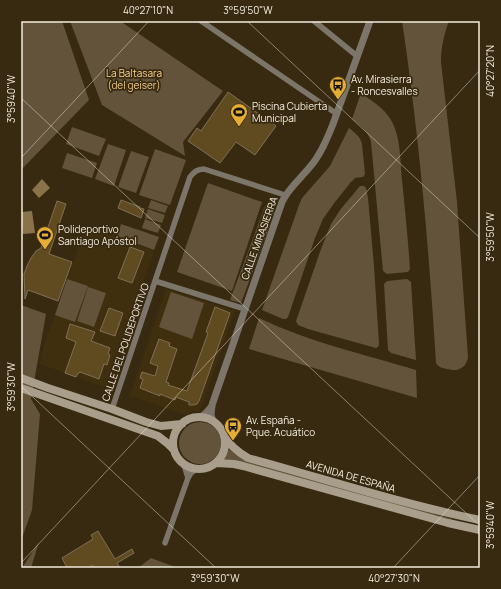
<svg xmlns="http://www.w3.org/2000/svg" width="501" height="589" viewBox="0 0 501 589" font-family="Manrope,sans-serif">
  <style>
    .built { fill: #402f0e }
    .green { fill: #62533a }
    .water { fill: #8a7349 }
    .building { fill: #604a20; stroke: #7f6f55 }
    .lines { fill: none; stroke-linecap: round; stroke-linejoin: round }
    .minor { stroke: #7c7569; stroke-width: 5.5 }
    .tertiary { stroke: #7c7569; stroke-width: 7 }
    .secondary { stroke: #a89e8b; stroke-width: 8 }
    .ticks { fill: none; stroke: #f4ecdd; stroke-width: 1; stroke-opacity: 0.45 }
    .labels { text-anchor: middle; stroke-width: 3.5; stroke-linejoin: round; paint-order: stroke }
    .park-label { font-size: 10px; fill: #f6d08c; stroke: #372a11 }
    .poi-label { font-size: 10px; fill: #f4ecdd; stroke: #372a11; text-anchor: start }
    .street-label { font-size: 10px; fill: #f4ecdd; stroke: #372a11 }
    .neatline { fill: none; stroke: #f4ecdd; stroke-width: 1.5 }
    .ticks-label { font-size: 10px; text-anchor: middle; fill: #f4ecdd }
  </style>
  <rect width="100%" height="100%" fill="#372a11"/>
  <path class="built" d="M94 228 154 251 107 388 40 364 44 345 84 233Z
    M166 289 235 311 200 411H192L186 415 130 396Z"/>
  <path class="green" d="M21 21H62L89 100 21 170Z
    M70 21H120L223 91 183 142 185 156 102 105Z
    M402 21H449C444 34 441 48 441 62L457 202 463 287 468 357C466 369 457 372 447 369 442 368 438 367 436 363 429 249 419 135 402 21Z
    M361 93C372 101 384 108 391 120 401 137 400 160 402 180 405 209 408 239 410 269L408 272 387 274 383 271 371 142C368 131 361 126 352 119Z
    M72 127 106 139 99 156 66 144Z
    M349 128C355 133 360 136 362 144L365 174 363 177 355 178 351 182 335 202 323 219 315 238 288 317 286 319H283L262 310 299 205 302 198 330 166Z
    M108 144 126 150 114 186 95 179Z
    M155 149 186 160 170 205 139 195Z
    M131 151 149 157 136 193 118 187Z
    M67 153 97 163 92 178 62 168Z
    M208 183 262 202 232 291 177 272Z
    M360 186H364L366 188 368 198 374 266 379 344 378 347 376 348 308 329 298 325 296 321 321 249 331 224 340 210Z
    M151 200 168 206 165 213 148 208Z
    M265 206 276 209 241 303 230 300Z
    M148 209 165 215 162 223 145 218Z
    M145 219 161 225 158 233 142 228Z
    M121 224 159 237 154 250 117 236Z
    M67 279 88 286 75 322 55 315Z
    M407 279 411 282 416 360 391 353 388 350 384 284 387 281Z
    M88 287 106 293 94 327 77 321Z
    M171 292 204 303 192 339 159 327Z
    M21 305 46 314 31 399 40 414 32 510 21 541Z
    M259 318C309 342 363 354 416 370L417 398 249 349Z
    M179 443a21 21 0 1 1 42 0a21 21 0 1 1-42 0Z
    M228 449 246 460 452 519 451 521 245 463 232 460H223Z
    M39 542 31 568H22Z
    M151 558 178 568H138Z"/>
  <path class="water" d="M42 179 50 188 39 198 32 190Z
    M32 211 35 233 23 234 21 212Z"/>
  <path class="building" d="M228 92 276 126 255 155 236 142 220 163 188 141 197 128 201 131Z
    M121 200 140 207V208L144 209 141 218 118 208Z
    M57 201 66 204 49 254 72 262 58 301 28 290 25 299 24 274 27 266 31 258 36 251 41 248Z
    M130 247 144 252 132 283 118 278Z
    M215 307 230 313 199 401 197 404 193 405H189V402L176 397 175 400 160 394V396L140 388 143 379 140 378 142 372 155 376 158 366 150 363 159 339 170 343 169 346 177 349 166 382 169 383 168 385 187 391 208 333 206 332Z
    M109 308 123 313 115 336 100 331Z
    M70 324 95 332 91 341 110 348 108 354 110 355 107 365 104 364 99 379 80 372 79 373H78L76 377 65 373 76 342 66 338Z
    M98 531 115 559 132 549 134 553 117 563 120 568H94L92 565 88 568H67L62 558 93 539 91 535Z"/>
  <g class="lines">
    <path class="minor" d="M201 21 337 114
      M314 21 357 56
      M245 309 155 281 190 177C194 172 197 169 204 169L285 195
      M112 409 155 281
      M184 465 188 478
      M165 543 188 478 191 473 197 469"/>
    <path class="tertiary" d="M201 417 206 413 212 406
      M213 421 211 415 212 405 282 202C288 189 299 180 309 168 320 156 327 139 333 124L370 21"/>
    <path class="secondary" d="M21 378 48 388 112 409 146 422 161 426 182 424
      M21 388 158 436 167 443 174 450
      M173 443a26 26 0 1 1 52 0a26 26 0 1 1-52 0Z
      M224 436C230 446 238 452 248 458 325 479 402 504 480 520
      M216 463 234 464 243 466 448 523 480 530"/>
  </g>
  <path class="ticks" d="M247 21 480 238M21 98 480 526M21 158 149 21M21 386 216 568M21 563 480 70M393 568 480 475"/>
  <defs>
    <g id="bus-pin" transform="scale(0.9)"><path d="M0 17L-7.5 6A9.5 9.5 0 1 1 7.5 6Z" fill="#e6ad36" stroke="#372a11"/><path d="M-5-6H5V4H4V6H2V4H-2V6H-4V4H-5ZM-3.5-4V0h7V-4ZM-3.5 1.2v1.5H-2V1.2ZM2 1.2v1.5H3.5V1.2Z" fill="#111"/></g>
    <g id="stadium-pin" transform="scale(0.9)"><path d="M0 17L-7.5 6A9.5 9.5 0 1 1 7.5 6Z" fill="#e6ad36" stroke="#372a11"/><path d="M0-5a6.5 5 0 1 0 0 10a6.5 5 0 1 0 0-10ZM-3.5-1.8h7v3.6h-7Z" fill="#111"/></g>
  </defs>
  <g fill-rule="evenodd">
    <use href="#bus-pin" x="338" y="85"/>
    <use href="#stadium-pin" x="239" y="112"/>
    <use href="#stadium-pin" x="45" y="235"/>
    <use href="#bus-pin" x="233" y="426"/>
  </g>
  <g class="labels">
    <g class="park-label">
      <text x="134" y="77">La Baltasara<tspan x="134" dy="12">(del geiser)</tspan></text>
    </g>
    <g class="poi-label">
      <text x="351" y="83">Av. Mirasierra<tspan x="351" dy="12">- Roncesvalles</tspan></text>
      <text x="252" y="110">Piscina Cubierta<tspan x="252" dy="12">Municipal</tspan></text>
      <text x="58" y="233">Polideportivo<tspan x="58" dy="12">Santiago Apóstol</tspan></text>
      <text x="246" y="424">Av. España -<tspan x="246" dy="12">Pque. Acuático</tspan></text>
    </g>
    <g class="street-label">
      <text transform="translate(259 238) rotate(-70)" y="4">CALLE MIRASIERRA</text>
      <text transform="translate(125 342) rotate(-71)" y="4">CALLE DEL POLIDEPORTIVO</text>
      <text transform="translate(351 476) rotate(16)" y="4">AVENIDA DE ESPAÑA</text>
    </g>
  </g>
  <rect width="501" height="589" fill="none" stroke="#372a11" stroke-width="44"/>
  <rect x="22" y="22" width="457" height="545" class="neatline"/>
  <g class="ticks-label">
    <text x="148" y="14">40°27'10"N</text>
    <text x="248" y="14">3°59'50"W</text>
    <text transform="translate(490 71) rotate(-90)" y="4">40°27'20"N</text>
    <text transform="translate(11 99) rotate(-90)" y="4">3°59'40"W</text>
    <text transform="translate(490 237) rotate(-90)" y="4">3°59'50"W</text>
    <text transform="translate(11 387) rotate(-90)" y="4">3°59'30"W</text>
    <text transform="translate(490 525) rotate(-90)" y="4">3°59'40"W</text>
    <text x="215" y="582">3°59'30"W</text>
    <text x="394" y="582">40°27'30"N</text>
  </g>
</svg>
